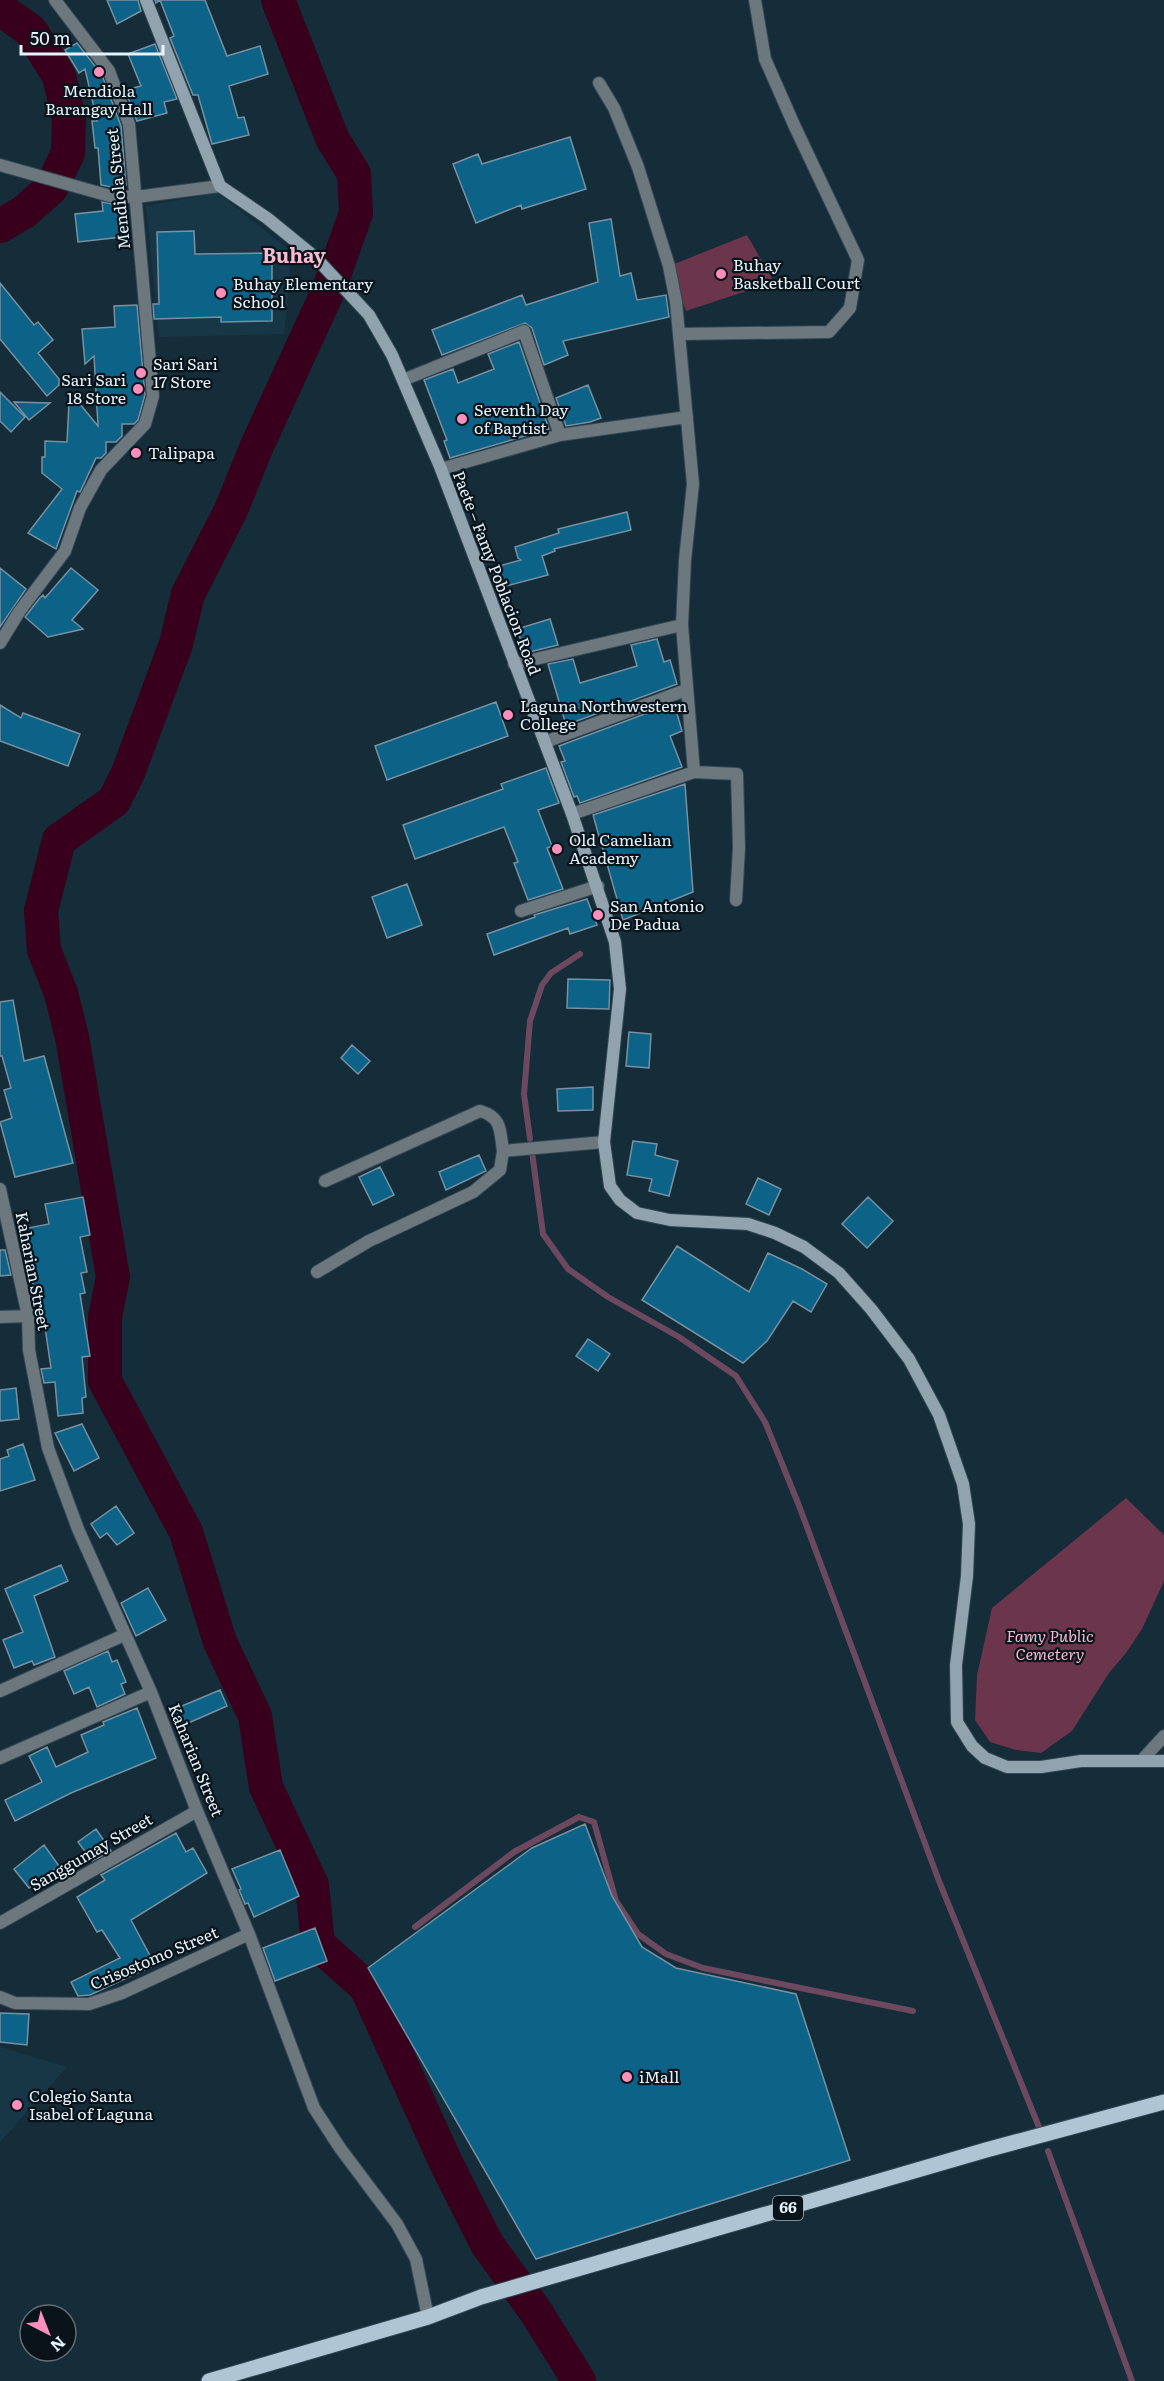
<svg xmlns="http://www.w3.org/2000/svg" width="1164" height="2381" viewBox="0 0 1164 2381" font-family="Literata,serif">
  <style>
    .built { fill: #173747 }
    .green { fill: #6b354b }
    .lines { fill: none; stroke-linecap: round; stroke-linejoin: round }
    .stream { stroke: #6c495f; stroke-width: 6 }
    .river { stroke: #38001c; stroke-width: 34 }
    .building { fill: #0c6287; stroke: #7791a1; stroke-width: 1.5 }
    .minor-casing { stroke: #324854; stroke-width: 14 }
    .secondary-casing { stroke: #324854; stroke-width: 14 }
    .primary-casing { stroke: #324854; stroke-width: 17 }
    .minor { stroke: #6c777e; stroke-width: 12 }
    .secondary { stroke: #91a3ae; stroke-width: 12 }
    .primary { stroke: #aec6d4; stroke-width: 15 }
    .poi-dot { fill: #fe8ebc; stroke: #091319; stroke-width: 2 }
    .labels { text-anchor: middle; stroke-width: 4.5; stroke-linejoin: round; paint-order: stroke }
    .shield { fill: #091319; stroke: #a3b0b8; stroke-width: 1.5 }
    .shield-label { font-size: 15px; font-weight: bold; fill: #e5f3fc }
    .poi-label { font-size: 16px; fill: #e5f3fc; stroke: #091319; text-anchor: start }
    .street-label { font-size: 16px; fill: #e5f3fc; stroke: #091319 }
    .park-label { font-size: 16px; font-style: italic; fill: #f6bad0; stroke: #091319 }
    .quarter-label { font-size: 20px; font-weight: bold; fill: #fabad2; stroke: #091319 }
  </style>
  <rect width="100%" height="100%" fill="#152c39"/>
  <path class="built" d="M218 193 292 252 284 334 159 337 146 206Z
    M0 2047 67 2067 0 2142Z"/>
  <path class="green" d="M747 235 774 282 686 311 669 266Z
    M1126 1498 1164 1535V1581L1142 1629 1126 1653 1109 1673 1072 1731 1041 1753 1016 1750 990 1742 975 1720 977 1675 992 1608Z"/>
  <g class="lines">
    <path class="stream" d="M530 1139 524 1094 530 1021 542 985 551 973 580 954
      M532 1152 543 1234 568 1269 608 1297 679 1337 736 1376 765 1422 798 1503 939 1881 1039 2127
      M415 1927 514 1852 579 1817 594 1822 616 1901 638 1934 666 1954 703 1968 913 2011
      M1048 2151 1132 2381"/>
    <path class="river" d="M278 0 332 138 354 174 356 213 329 289 256 448 231 510 188 594 176 644 128 773 114 801 59 840 41 911 44 950 61 993 72 1037 113 1277 105 1317V1381L186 1532 220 1642 255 1716 266 1787 312 1885 318 1944 366 1987 447 2165 487 2244 536 2312 579 2381
      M0 9 31 31 59 76 69 118 68 153 51 188 24 212 0 226"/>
  </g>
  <path class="building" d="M107 0H138L141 11 117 24Z
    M155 0H205L227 56 260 46 268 74 229 86 238 118 244 117 249 135 212 144 198 95H193L170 38 174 36 160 0 156 3Z
    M77 43 102 75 121 126 126 185 116 186V188L101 185 98 148H95L92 121H97L85 69 79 73 65 50Z
    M155 44 177 99 164 102 167 113 137 121 125 90 141 86 128 54Z
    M570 137 586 189 522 209 521 205 476 223 453 164 478 154 482 164Z
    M102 202 118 205 122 237 78 242 75 214 103 211Z
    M611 219 620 276 631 273 637 300 666 295 669 317 563 341 568 355 544 365 532 328 525 323 442 355 432 330 522 295 526 305 598 282 589 223Z
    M194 231 195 254 272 253V321L221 322V317L154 319 153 304H159L157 232Z
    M0 283 34 325 38 322 53 340 38 353 59 379V385L47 396 0 339Z
    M137 305 145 395 138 420 134 424H122V436L116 442H106V453L101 458H96L80 492 77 491 56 549 28 533 62 489 42 473V457H45V441L67 442 69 403H79L98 426 94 356 85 364 82 329 115 327 114 306Z
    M519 342 549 429 450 458 444 441 447 440 424 380 453 369 458 383 494 369 488 354Z
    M588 385 601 418 590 422 566 426 556 398Z
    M0 392 25 417 11 432 0 421Z
    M14 402 50 403 29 420Z
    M627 512 631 530 554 549 555 551 542 556 548 575 498 588 492 568 521 560 518 558 515 547 559 533 558 529Z
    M0 568 26 589 0 627Z
    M71 568 98 590 72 620 83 629 48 637 25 617 39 599 43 595 45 598Z
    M550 619 558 645 525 653 517 629Z
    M657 639 664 662 670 660 677 684 566 725 548 664 573 659 580 683 637 666 631 645Z
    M496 702 508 736 387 780 375 746Z
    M674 703 682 731 670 736 682 767 580 803 577 796 574 797 561 762 565 761 559 746Z
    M0 705 21 718 23 713 80 734 68 766 0 741Z
    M546 768 559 803 538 810 552 846 547 848 563 889 528 900 514 863 518 862 504 827 415 859 403 825 503 789 501 784Z
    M685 784 693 892 623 920 593 815Z
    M407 884 422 925 387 938 372 897Z
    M587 899 597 925 570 934 568 928 494 955 487 934 535 917 534 915Z
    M568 979 610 980 609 1009 567 1008Z
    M13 1000 24 1061 44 1056 73 1163 15 1177 0 1122 12 1118 4 1090 11 1088 2 1056H0V1002Z
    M629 1032 651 1034 649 1068 626 1066Z
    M352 1045 370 1061 358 1074 341 1058Z
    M593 1087V1110L558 1111 557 1089Z
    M633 1141 657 1144 655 1155 678 1161 669 1196 649 1191 652 1179 627 1175Z
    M479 1155 486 1171 446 1190 439 1172Z
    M380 1167 394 1195 373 1205 359 1177Z
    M758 1178 781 1189 769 1215 746 1204Z
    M83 1197 90 1235 80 1237 87 1272 81 1273 85 1293 80 1294 90 1356 82 1357 86 1397 82 1398 83 1413 58 1416 55 1382 44 1383 41 1369 51 1368 40 1294 35 1295 31 1273H27L18 1230 49 1224 45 1204Z
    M868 1197 893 1221 867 1248 842 1224Z
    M677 1246 749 1292 768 1253 802 1269 827 1284 811 1312 793 1301 767 1341 743 1363 642 1300Z
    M0 1250H5L11 1275 0 1276Z
    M588 1339 610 1354 598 1371 576 1356Z
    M16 1388 19 1419 0 1421V1390Z
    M82 1424 99 1458 74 1471 55 1433Z
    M23 1444 35 1480 0 1491V1459L9 1456 7 1450Z
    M116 1506 134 1533 117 1545 107 1533 100 1538 91 1524Z
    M61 1565 68 1581 34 1596 55 1657 34 1665 32 1661 14 1668 3 1640 23 1632 5 1589Z
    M148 1588 166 1620 136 1636 121 1603Z
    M108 1651 112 1662 117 1660 126 1682 121 1684 125 1694 97 1707 89 1687 74 1694 64 1671Z
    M220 1690 227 1706 177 1728 170 1711Z
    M137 1708 156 1758 71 1793 15 1821 5 1800 42 1782 29 1756 47 1747 56 1767 88 1752 81 1735 104 1725 103 1722Z
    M585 1824 612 1896 642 1947 676 1968 796 1994 850 2160 536 2259 368 1968 532 1848Z
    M96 1829 111 1851 92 1861 78 1842Z
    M176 1833 186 1852 193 1848 207 1873 131 1920 155 1965 90 1995 78 1996 71 1982 120 1958 102 1930 97 1932 77 1897 105 1880 101 1875Z
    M44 1845 59 1866 29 1888 14 1869Z
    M280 1850 299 1896 254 1917 248 1903 245 1904 239 1890 241 1889 232 1869Z
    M315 1928 327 1961 275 1981 263 1948Z
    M0 2013 29 2014 27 2045 0 2042Z"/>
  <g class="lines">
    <g class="minor-casing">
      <path id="minor" d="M599 83 614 108 638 167 669 266 676 302 693 484 685 560 682 625 694 772 737 774 739 848 736 900
        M0 165 110 196 136 197 220 186
        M679 334 829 332 850 308 858 260 795 127 765 59 755 0
        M403 380 524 331 560 435
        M441 469 560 435 687 417
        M0 643 19 612 65 551 80 508 101 470 145 424 153 396 129 124 109 71 55 0
        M514 664 682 625
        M545 742 686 690
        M572 814 694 772
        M521 911 598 886
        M325 1181 480 1111C502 1117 500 1131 503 1151
        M0 1189 28 1316 29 1350 48 1448 78 1529 151 1692 197 1811 249 1934 314 2108 340 2148 397 2224 416 2259 428 2317
        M317 1272 369 1241 473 1192 500 1170 503 1151 604 1142
        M0 1317 28 1316
        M0 1691 124 1635
        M0 1758 151 1692
        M1142 1760 1164 1736
        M0 1923 197 1811
        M0 1997 15 2003 89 2004 122 1993 249 1934"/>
    </g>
    <g class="secondary-casing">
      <path id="secondary" d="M146 0 220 186 267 218 316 258 369 315 392 355 441 469 572 814 615 942 620 989 604 1142 610 1186 620 1200 637 1213 670 1220 748 1224 775 1233 804 1247 839 1273 871 1309 909 1359 939 1415 963 1484 969 1524 967 1576 956 1665 957 1722 972 1746 985 1758 1007 1767H1041L1081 1761H1164"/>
    </g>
    <g class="primary-casing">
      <path id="primary" d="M209 2381 428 2317 481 2297 986 2150 1164 2102"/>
    </g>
    <use href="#minor" class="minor"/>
    <use href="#secondary" class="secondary"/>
    <use href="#primary" class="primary"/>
  </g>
  <g class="poi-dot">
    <circle cx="99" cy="72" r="6"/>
    <circle cx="721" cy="274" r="6"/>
    <circle cx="221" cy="293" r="6"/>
    <circle cx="141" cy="373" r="6"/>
    <circle cx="138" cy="389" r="6"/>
    <circle cx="462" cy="419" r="6"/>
    <circle cx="136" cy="453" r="6"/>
    <circle cx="508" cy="715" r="6"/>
    <circle cx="557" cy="849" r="6"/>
    <circle cx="598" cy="915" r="6"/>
    <circle cx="627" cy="2077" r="6"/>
    <circle cx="17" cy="2105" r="6"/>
  </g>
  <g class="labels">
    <rect class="shield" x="773" y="2196" width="30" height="24" rx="4.5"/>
    <g class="shield-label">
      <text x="788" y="2213">66</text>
    </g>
    <g class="poi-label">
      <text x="99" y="97" text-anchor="middle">Mendiola<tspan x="99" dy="18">Barangay Hall</tspan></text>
      <text x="733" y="271">Buhay<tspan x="733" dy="18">Basketball Court</tspan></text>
      <text x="233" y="290">Buhay Elementary<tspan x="233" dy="18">School</tspan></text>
      <text x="153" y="370">Sari Sari<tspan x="153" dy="18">17 Store</tspan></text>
      <text x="126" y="386" text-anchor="end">Sari Sari<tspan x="126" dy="18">18 Store</tspan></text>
      <text x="474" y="416">Seventh Day<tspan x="474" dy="18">of Baptist</tspan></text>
      <text x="148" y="459">Talipapa</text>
      <text x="520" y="712">Laguna Northwestern<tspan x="520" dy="18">College</tspan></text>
      <text x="569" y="846">Old Camelian<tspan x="569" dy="18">Academy</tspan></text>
      <text x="610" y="912">San Antonio<tspan x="610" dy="18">De Padua</tspan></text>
      <text x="639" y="2083">iMall</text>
      <text x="29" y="2102">Colegio Santa<tspan x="29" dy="18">Isabel of Laguna</tspan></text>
    </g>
    <g class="street-label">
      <text transform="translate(118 189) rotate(-96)" y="6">Mendiola Street</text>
      <text transform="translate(497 573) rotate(69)" y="6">Paete – Famy Poblacion Road</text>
      <text transform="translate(33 1271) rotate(79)" y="6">Kaharian Street</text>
      <text transform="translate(196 1760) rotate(68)" y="6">Kaharian Street</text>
      <text transform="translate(91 1852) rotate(-30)" y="6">Sanggumay Street</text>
      <text transform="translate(154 1958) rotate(-23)" y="6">Crisostomo Street</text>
    </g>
    <g class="park-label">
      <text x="1050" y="1642">Famy Public<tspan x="1050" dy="18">Cemetery</tspan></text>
    </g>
    <g class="quarter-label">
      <text x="294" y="263">Buhay</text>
    </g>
  </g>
  <g transform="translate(48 2333) rotate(138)"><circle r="28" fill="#091319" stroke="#616d74" stroke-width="1.5"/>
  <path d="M0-4.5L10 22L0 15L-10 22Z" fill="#fe8ebc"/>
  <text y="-9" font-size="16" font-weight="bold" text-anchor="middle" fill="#e5f3fc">N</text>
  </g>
  <path d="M21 45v9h142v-9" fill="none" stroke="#e5f3fc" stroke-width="3"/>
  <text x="30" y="45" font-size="18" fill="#e5f3fc" stroke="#091319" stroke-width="4.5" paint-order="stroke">50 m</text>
</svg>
